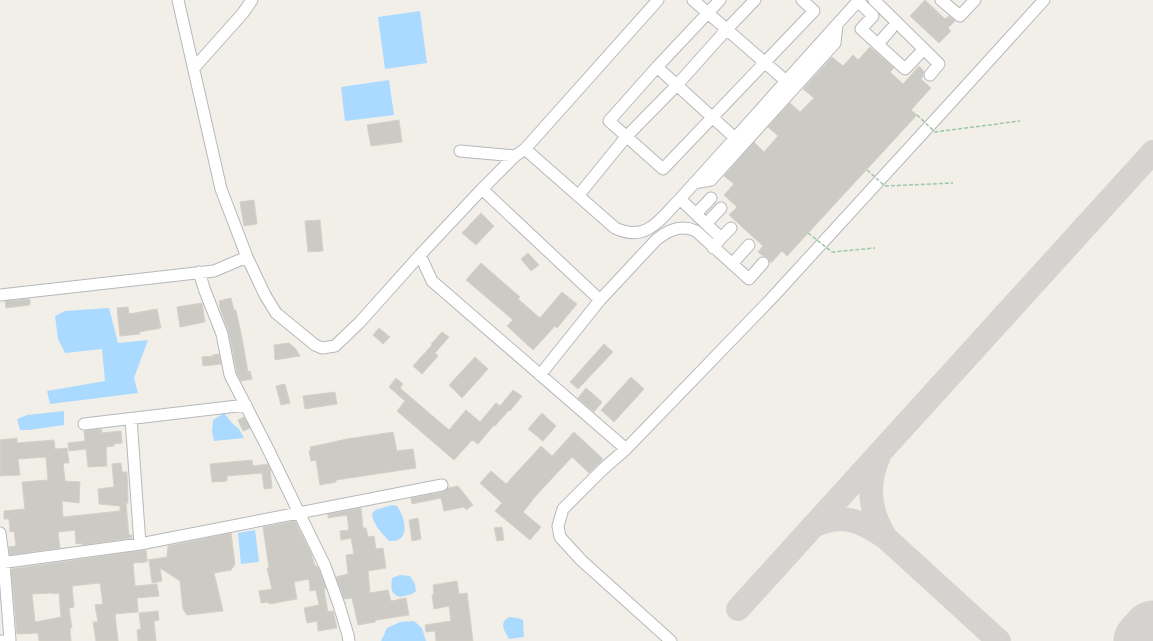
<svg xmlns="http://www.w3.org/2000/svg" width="1153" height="641" viewBox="0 0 1153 641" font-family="'Exo 2',sans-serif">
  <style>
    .water { fill: #aadaff }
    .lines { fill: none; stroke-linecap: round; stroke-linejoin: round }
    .taxiway { stroke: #d4d3d0; stroke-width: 24 }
    .runway { stroke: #d4d3d0; stroke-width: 61 }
    .building { fill: #cccac5; stroke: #d6d1c6; fill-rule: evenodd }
    .minor-casing { stroke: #b5b8bc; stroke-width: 13 }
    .minor { stroke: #fff; stroke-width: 11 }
    .path-bridge { stroke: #9cc7a9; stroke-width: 1.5; stroke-dasharray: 4 2; stroke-linecap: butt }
  </style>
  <rect width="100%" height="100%" fill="#f1efe8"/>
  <path class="water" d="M420 11 427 63 385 69 378 17Z
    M389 80 394 115 345 121 341 87Z
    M109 308 118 343 148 340 134 378 138 393 50 404 47 391 105 381 102 349 65 353 58 339 55 316 65 311Z
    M64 411V425L29 430H20L17 419 27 415Z
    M224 413 233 424 239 429 244 438 214 441 212 432 213 420Z
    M392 505 397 506C405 517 412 543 389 541 382 533 373 525 372 514L375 510Z
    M255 530 259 562 241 564 238 533Z
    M400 575 410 576 415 584 416 591 412 594 400 597C390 594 391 587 392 578Z
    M509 617 518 618 523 620 524 637 509 639 504 630 503 624 505 620Z
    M414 621 422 628 426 641H381L387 628 400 622Z"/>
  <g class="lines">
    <path class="taxiway" d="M879 456C866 484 870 513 886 538L999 641
      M813 526C842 512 862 521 886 538
      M738 609 1153 152"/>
    <path class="runway" d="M1144 641 1153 631"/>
  </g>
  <path class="building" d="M925 0 945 19 949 16 955 21 948 28 951 31 939 43 910 16Z
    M870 47 894 68 890 72 903 84 919 66 924 71 923 76 921 79 931 88 911 110 917 115 787 256 782 251 771 263 768 258 763 256 758 252 763 246 729 215 737 207 724 195 734 184 724 176 754 142 764 152 778 136 768 127 790 103 800 112 814 98 803 89 832 57 843 66 853 55 858 60Z
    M399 120 402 142 371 146 367 125Z
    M254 200 257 224 244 226 240 202Z
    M481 213 494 226 476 245 462 233Z
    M320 220 323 251 308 252 305 221Z
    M528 253 539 265 531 271 521 259Z
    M481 263 520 297 518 299 540 318 562 292 577 304 557 328 555 326 533 350 507 326 513 320 466 280Z
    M231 298 234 310H236L243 343 248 372 250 371 252 379 241 381 237 373 229 333 219 305 220 304 219 301Z
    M30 299V305L6 308 5 301Z
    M202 303 205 322 180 327 177 307Z
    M128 307 129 314 157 309 161 328 139 332 140 334 120 336 117 308Z
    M379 328 390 337 383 344 373 335Z
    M442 332 449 337 435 353 438 356 422 374 413 366 432 345 431 344Z
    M289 343 295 348 300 356 275 360 274 345Z
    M604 344 613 352 578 389 570 382Z
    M219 354 221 364 203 366 202 357 213 356V355Z
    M475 357 488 369 462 398 449 385Z
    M631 377 644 389 614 422 601 410Z
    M396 378 403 384 400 388 449 430 466 410 480 422 496 403 500 406 513 390 522 396 510 411 509 410 495 426 494 425 478 444 472 440 454 460 397 411 405 401 389 387Z
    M285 384 290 403 281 405 276 386Z
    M586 388 602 402 594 412 578 398Z
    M335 392 337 404 305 409 303 396Z
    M542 413 556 426 543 441 528 429Z
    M244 417 250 428 243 431 238 420Z
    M101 429 102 433 121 431 122 443 114 444V446L106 447 107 466 88 467 86 449 69 451 68 443 85 441 84 431Z
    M393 432 397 451 413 449 416 468 336 480V482L320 485 316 460 311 461 309 451 311 450 310 447 347 439Z
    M574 432 603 459 589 473 572 457 532 500V501L523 512 541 527 530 540 495 511 502 503 480 483 491 471 506 484 541 446 552 456Z
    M17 438V443L54 440 55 449 67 448 69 463H63L65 481 80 482 79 503 62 501 63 517 120 511V506L99 504 98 489 114 487 112 464 121 463 122 472H127L128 503H126L129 535H132V538L82 545 81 543 76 544 75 530 58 532 60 548 10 555 9 547 16 546 14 531 10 532 9 519H4V511L25 509 22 482 48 480 46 457 18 459 20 475 0 476V440Z
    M252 460 253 466 268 464 270 468 272 488 264 489 262 473 227 476V481L212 482 210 464Z
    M458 486 473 505 466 510 464 507 444 511 441 498 412 504 411 498 443 492 448 488Z
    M361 508 363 528H366L368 537 374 536 376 549 383 548 386 568 368 571 370 593 388 590 391 601 406 598 409 615 376 620 375 622 358 625 352 598 344 599 336 577 348 574 346 555 354 554 351 538 341 540 340 531 349 530 347 515 328 518V514Z
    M418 518 421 539 412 541 409 520Z
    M295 521 311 553 315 566H317L319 569 326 588 324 589 328 612 333 611 337 628 318 631 317 621 307 623 304 608 319 605 316 590 310 591 309 579 294 582 297 599 269 604V602L261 603 259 591 272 589 267 568H269L263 527Z
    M502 527 504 540 497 541 494 528Z
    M231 533 235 564 231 570 214 573 223 611 187 615 183 609 180 581 160 568 162 581 152 583 149 560H147L167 557 168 546Z
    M146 550 147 562 133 563 135 586 157 584 159 596 137 598 138 612 115 614 118 641H96L93 622H98L95 605 103 604 100 583 72 586 74 607 69 608 72 628H70L71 641H39L38 633 17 634 11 569ZM53 593V594L59 593 61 617 35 622 32 594Z
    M457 581 459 594 467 593 473 641H436L435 631 426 632 425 625 451 621 449 606 434 609 432 595 434 594 433 585Z
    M158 611 159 620 154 621 156 641H138L137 630 141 629 139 613Z"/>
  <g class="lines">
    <g class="minor-casing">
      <path id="minor" d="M693 0 786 81
        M720 0 657 67 609 121 663 169 814 11 802 0
        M874 0 939 64 930 75
        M941 0 960 16 975 0
        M858 1 873 16 861 29 905 69 924 49
        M878 44 891 29
        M657 67 735 138
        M194 68 243 13 252 0
        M525 149 615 228C647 243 660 219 680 199L859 0
        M460 151 515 156
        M694 183 711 180 835 43 837 25
        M482 189 600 300
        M578 196 626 137 677 85 727 29 755 0
        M680 199 721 238 713 248
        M696 214 711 198
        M706 224 721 208
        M721 238 731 228
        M247 257 265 295 276 313 315 345 322 348 335 346 360 322 420 255
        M732 264 749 245
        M199 272 205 291 222 334 230 375 266 445 325 566 339 605 348 635 349 641
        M0 295 214 271 247 257 221 189 178 0
        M540 375 600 300 656 240C668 230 681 224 696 231L749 279 763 263
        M131 419 140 544
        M84 424 246 405
        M626 449 432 281 420 255 482 189 515 156 525 149 658 0
        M0 533 4 563 10 640 2 641
        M0 563 140 544 442 485
        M671 641 581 560 560 537 558 526 563 509 603 469 626 449 771 299 955 98 1044 0"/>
    </g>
    <use href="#minor" class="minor"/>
    <path class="path-bridge" d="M917 115 935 132 1020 121
      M867 170 885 186 953 183
      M808 233 832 252 875 248"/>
  </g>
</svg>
